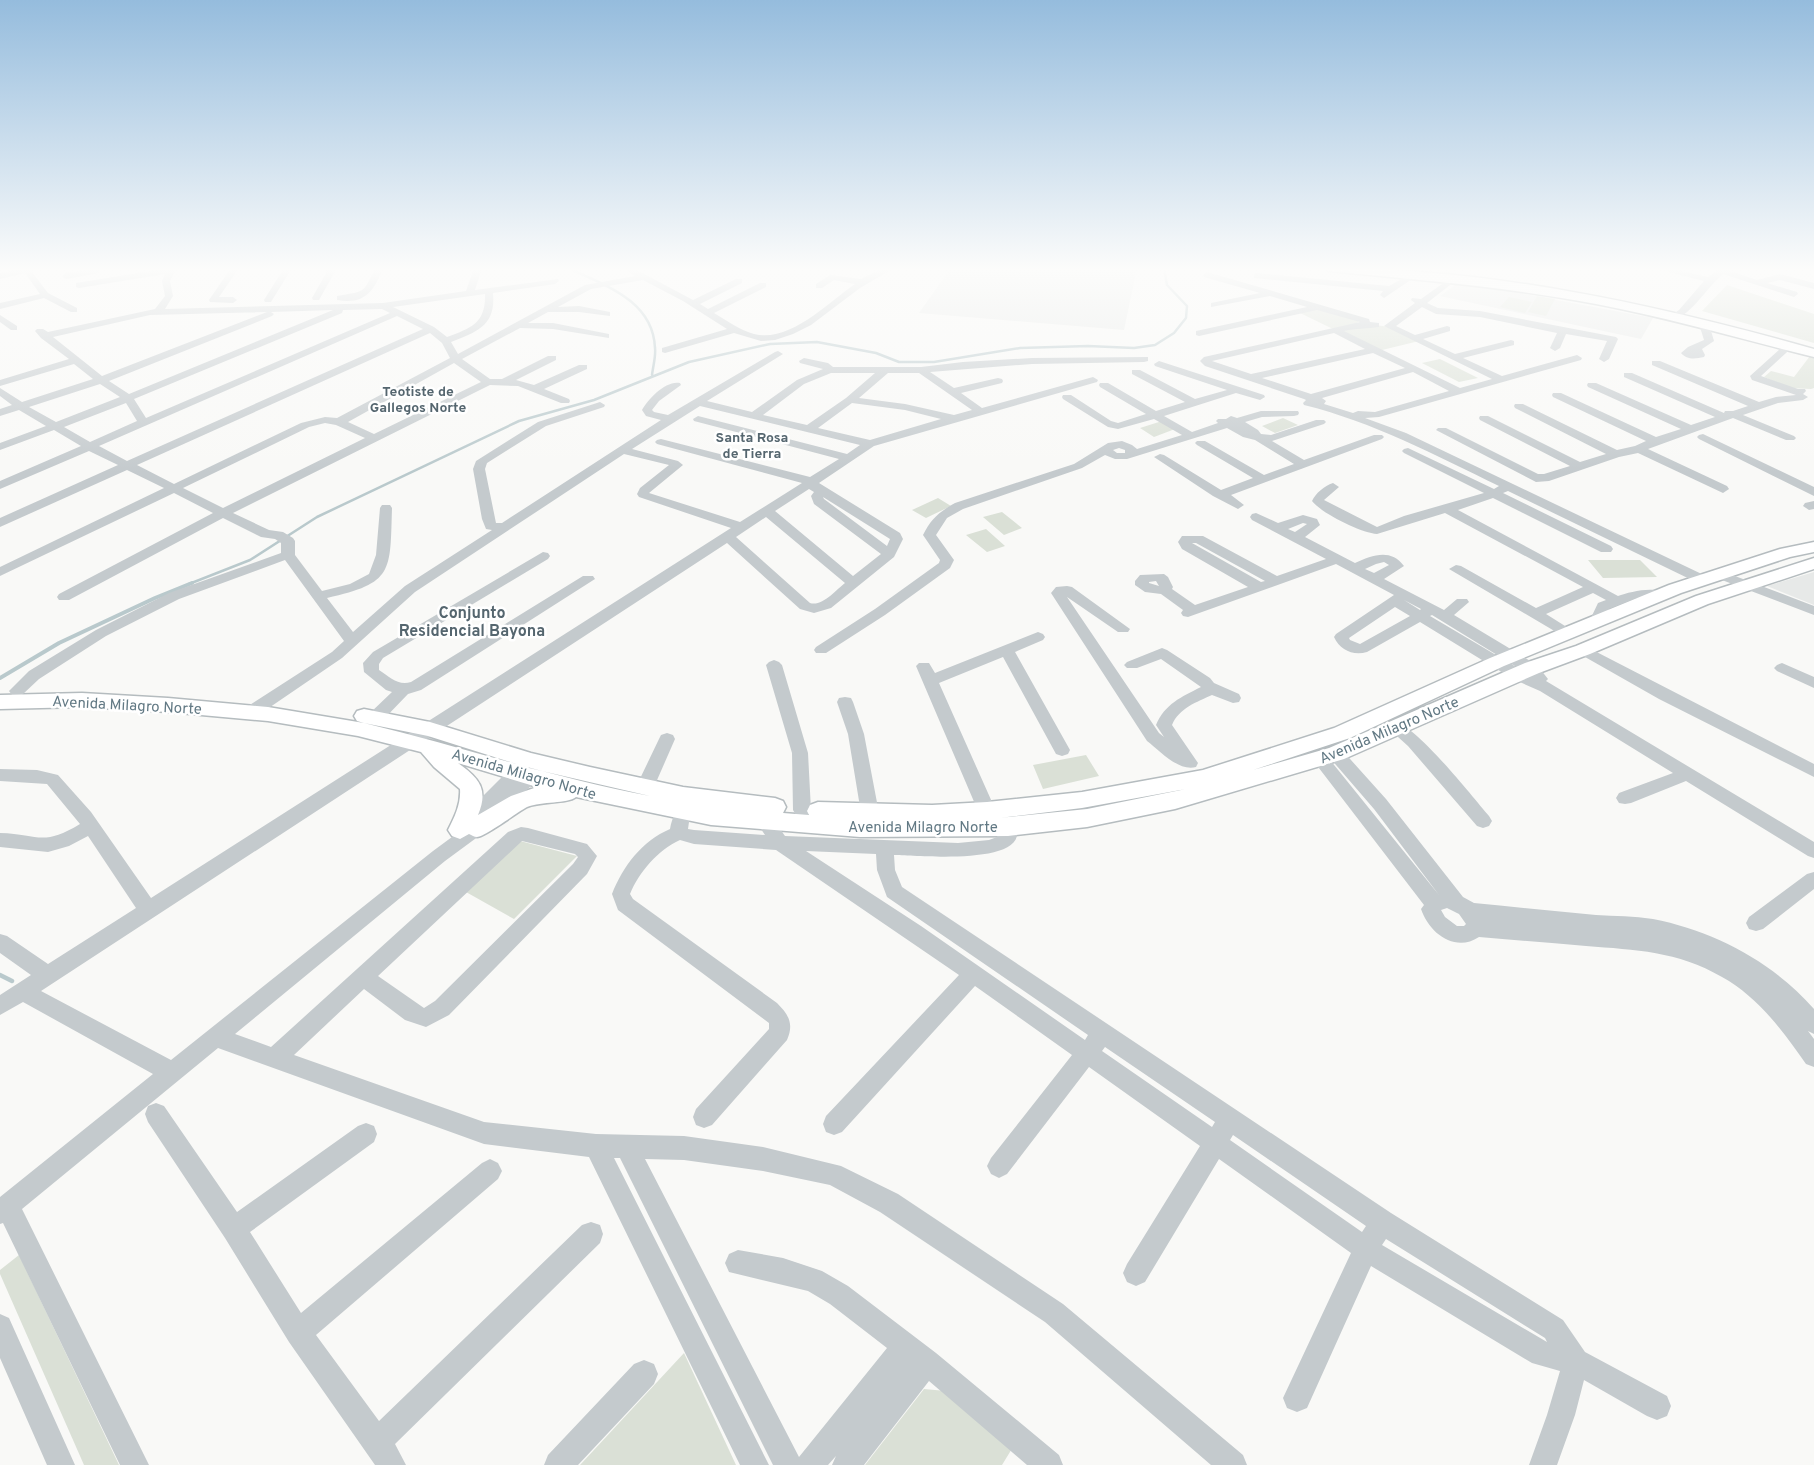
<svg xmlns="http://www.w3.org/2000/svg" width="1814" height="1465" viewBox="0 0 1814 1465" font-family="Overpass,sans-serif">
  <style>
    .built { fill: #e7e9e8 }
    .green { fill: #dae0d6 }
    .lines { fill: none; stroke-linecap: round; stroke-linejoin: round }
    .stream-far2 { stroke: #b9c9cc; stroke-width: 2.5 }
    .stream-far1 { stroke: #b9c9cc; stroke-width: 4 }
    .stream { stroke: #b9c9cc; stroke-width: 4.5 }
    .major-casing { stroke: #b5bcbf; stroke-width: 3 }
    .minor { fill: #c4cacd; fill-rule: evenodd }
    .major { fill: #fff; fill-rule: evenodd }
    .labels { text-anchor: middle; stroke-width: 5; stroke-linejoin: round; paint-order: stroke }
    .far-neighbourhood-label { font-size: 14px; font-weight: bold; fill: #55666f; stroke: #fff }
    .street-label { font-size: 15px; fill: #627984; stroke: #fff }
    .neighbourhood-label { font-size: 16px; font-weight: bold; fill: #55666f; stroke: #fff }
  </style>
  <rect width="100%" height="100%" fill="#f9f9f7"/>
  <path class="built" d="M951 268H1137L1124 330 919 313Z
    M1454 282 1516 289 1524 294 1653 318 1641 339 1440 296 1454 286Z
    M1814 572V605L1767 586Z"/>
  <path class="green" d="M1727 285 1814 314V343L1702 311Z
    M1537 296 1555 299 1546 316 1528 312Z
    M1509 297 1532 302 1525 313 1500 307Z
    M1318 308 1359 321 1356 324 1333 329 1298 312Z
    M1375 325 1390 327 1419 341 1378 351 1343 333 1341 329Z
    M1810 356 1814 358V388L1811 389 1790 388 1764 377 1771 371 1794 377Z
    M1440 359 1478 378 1459 382 1422 363Z
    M1283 418 1298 425 1275 433 1262 426Z
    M1162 421 1175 429 1154 437 1140 428Z
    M938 498 951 506 926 518 912 510Z
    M1002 512 1022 528 1004 535 983 517Z
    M986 529 1005 546 987 552 966 535Z
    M1588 560H1640L1657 577 1603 578Z
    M1086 755 1099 776 1043 789 1033 765Z
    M520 841 577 856 514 919 466 892Z
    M19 1255 119 1465H84L0 1274V1270Z
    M684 1353 736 1465H580Z
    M924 1389 946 1391 1013 1447 1002 1465H865Z"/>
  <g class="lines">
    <path class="stream-far2" d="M568 268C604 285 653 300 655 348 656 357 653 366 652 375
      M189 584 250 560 317 517 519 421 594 400 689 362 770 344 817 342 876 353 899 362H934L1020 348 1088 346 1134 348 1155 345 1174 333 1186 318 1187 306 1167 285 1164 268"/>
    <path class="stream-far1" d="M0 678 59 643 155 598 192 583"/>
    <path class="stream" d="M0 975 12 981"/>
    <g class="major-casing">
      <path id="major" d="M1324 268C1489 268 1655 304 1814 349V357C1741 339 1670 318 1596 304 1508 287 1418 280 1329 271Z
        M1814 542V552L1790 557 1681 593 1504 666 1350 738 1253 770 1329 748 1525 663 1576 646 1696 596 1814 558V569L1708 604 1590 654 1539 673 1344 759 1175 809 1087 827 1008 836 860 837 711 825 576 797C567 804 542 801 527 807 516 813 485 837 477 837 474 837 472 835 469 834L460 839 452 836 448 830C455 816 461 804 460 789L434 767 421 752 358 736 268 721 168 712 82 707 0 709V695L82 693 168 698 268 707 364 723 357 721 354 716 357 711 364 709 430 722 531 753 590 767 683 787 775 798 783 801 786 807 783 813 809 815 807 811 810 805 818 802 932 805 987 802 1082 792 1203 770 1334 728 1490 658 1669 585 1780 549ZM364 723 428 736 529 768 650 796C553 778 460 746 364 723ZM458 763 537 787 511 796 478 815C489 789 479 778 458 763ZM1186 789 1087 809 999 818 1082 808Z"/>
    </g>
    <path class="minor" d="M24 268H41L32 272 48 293 77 308V312H71L44 298 0 309V303L40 294 25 273 0 279V273Z
      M96 268 99 269V273L66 279 62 276 66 273Z
      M169 268H177L170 281 173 296 165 309 383 303 466 291 474 268H482L475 290 558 279 559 281 555 284 493 293C496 325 478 332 451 342L458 354 585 285 635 276 622 268H633L693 300 736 279H742V283L700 304 708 309 760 283H766V287L714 313C727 321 740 330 754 334 790 343 829 302 855 284L834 280 822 288H816V284L830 275 861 279 883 268H894L860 288 811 325 793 334 775 340 761 341 734 333 665 353 662 352V348L727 329 683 301 643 280 591 289 558 307 579 306 610 312V316L579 312H548L528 323H553L609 334V338L553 329 520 328 462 359 490 379H502L548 356H556V360L516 380 534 385 579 365H587V369L544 389 569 399 570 401 569 403H561L518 386 490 385 233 513 269 530 283 532 293 538 295 541V555L322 591 350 584 369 574 376 555 380 508 382 505H390L392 508C390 572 394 583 327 598L353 632 405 586 492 530 486 529 482 519 473 469 476 461 538 422 600 402 605 405 604 407 546 426 487 463 485 469 496 523H502L661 420 646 416 642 410C648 399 666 380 680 383L681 385 659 401 652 410 654 412 668 415 775 352 778 351 783 354 707 401 752 412 797 380 823 369 800 363 799 361 804 358 828 363 833 367H921L963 362 1032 358 1148 357V361L1144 362 1032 364 930 372 954 388 998 378 1002 379 1003 381 1002 383 961 393 982 408 1093 377 1098 380 1097 382 874 446 819 483 900 533 903 539 894 557 831 608 814 613 800 609 727 543 41 991 171 1060 433 851 471 823 467 822 464 817 467 812 520 759 526 757 532 759 534 763 540 761 546 763 548 767 546 771 483 833 445 861 235 1034 271 1047 508 832 521 827 528 828 587 844 597 856 587 874 449 1015 426 1027 405 1020 364 989 294 1055 484 1122 596 1134 684 1136 763 1147 841 1166 898 1194 1063 1304 1243 1455 1247 1465H1211L1045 1322 880 1212 830 1185 763 1171 684 1160 645 1159 799 1457 887 1348 830 1304 808 1291 729 1272 725 1263 729 1254 738 1250 783 1258 822 1271 848 1286 936 1353 1059 1455 1063 1465H1027L929 1381 864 1465H832L836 1456 828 1465H773L620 1158H614L769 1465H740L589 1157 484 1144 218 1048 22 1209 149 1465H120L3 1223 0 1224V1197L153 1074 23 1002 0 1015V995L31 975 0 953V934L7 936 48 964 136 908 88 836 69 846 48 852 0 847V833C39 834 42 847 80 824L47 784 0 781V769L37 770 58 775 91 812 151 898 731 528 639 497 637 494 640 488 669 465 624 454 415 592 342 658 257 716 251 717 245 716 243 712 245 708 332 652 344 641 285 560 179 599 106 636 39 679 22 695 17 696 12 695 9 691 29 671 96 630 169 593 281 553V543L275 539 261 537 223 518 69 600H59L57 597 59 594 213 513 174 493 0 576V567L164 488 127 470 0 527V518L118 465 89 451 0 489V481L81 446 54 430 0 450V443L46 426 19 410 0 416V409L12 405 0 396V388L22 402 93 379 74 364 0 386V380L69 359 41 338 35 331 37 329H43L48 332 155 309 165 296 162 281 165 274 79 288 76 287V283ZM485 294C486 323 471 328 447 337L434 327 393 307ZM382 309 390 313 146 418 134 399 342 313 343 310ZM333 310 129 394 109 381 272 316 274 314 271 312ZM267 312 102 376 53 337 150 315ZM397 316 423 329 127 461 99 446ZM430 333 442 343 450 358 337 418 325 417 301 423 174 484 137 465ZM454 363 481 382 374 434 348 422ZM831 373H875L846 398 807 425 763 415 804 384ZM888 373H919L972 410 954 415 905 404 859 398ZM100 384 120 397 56 422 29 407ZM126 403 137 421 90 442 64 427ZM852 403 905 410 941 419 870 440 818 428ZM700 406 860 445 847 454 698 416 693 419 694 421 839 459 810 477 661 439 657 440 655 442 657 444 802 483 740 522 649 493 683 465 678 461 632 449ZM325 423 336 425 365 438 223 508 183 488 309 427ZM809 489 814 492 811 496 814 504 881 554 853 576 775 511ZM823 497 890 539 887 546 824 499ZM766 517 845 583C836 590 822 607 810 603L736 537ZM522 841 575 854 578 857 573 864 435 1001 424 1008 378 976Z
      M231 268H239L219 297H233L237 300 233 303 210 302 209 300Z
      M284 268H292L271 302H265L264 300Z
      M329 268H337L319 300H313L312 298Z
      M375 268H383C374 291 365 305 337 300V296C364 291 363 295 375 268Z
      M1653 268H1669L1708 277 1720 268H1729L1728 270 1757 280 1780 274 1814 283V289L1780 280 1767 283 1797 292 1798 294 1794 297 1723 274C1708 286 1692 314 1674 320L1669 317 1679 310 1704 281Z
      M1207 272 1369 319 1370 322 1379 323V327C1367 329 1356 328 1344 331L1460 388 1492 379 1384 326 1415 303 1411 300 1412 298 1421 299 1442 284 1444 276H1450V285L1427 303 1438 308 1480 311 1616 337 1618 339 1609 359 1604 362 1599 359 1607 341 1566 334 1560 348 1555 351 1550 348 1557 333 1480 317 1436 314 1422 307 1396 326 1415 335 1447 326 1450 327V331L1423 339 1455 354 1511 340 1514 341V345L1463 358 1502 376 1577 355 1582 358 1581 360 1379 417 1365 418 1406 433 1708 577 1710 580 1703 584 1698 583 1508 491 1503 493 1611 546 1613 549 1611 552H1601L1493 498 1458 510 1618 596C1630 592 1657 585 1666 595L1659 599 1637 598 1609 609 1601 625H1591L1589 622 1598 603 1606 600 1593 593 1546 614 1573 631 1575 634 1573 637 1568 639 1449 569 1456 565 1461 566 1536 608 1583 587 1445 513 1377 534C1361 533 1321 513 1312 501 1316 493 1324 486 1333 483L1339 487 1324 500 1377 527 1404 516 1484 493 1404 453 1402 451 1404 449 1408 448 1494 489 1499 486C1435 455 1373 422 1304 405L1303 403 1306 400 1304 399 1205 366 1200 361 1204 357 1360 322 1317 310 1199 336 1196 335V331L1307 307 1270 296 1211 307V303L1260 293 1204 277 1203 275ZM1334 333 1365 349 1251 374 1212 361ZM1373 353 1405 368 1311 394 1262 378ZM1413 372 1449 391 1375 412 1358 411 1353 413 1324 404 1326 401 1322 398Z
      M1257 273 1389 286 1405 277 1412 279 1384 298 1380 295 1383 291 1254 278V274Z
      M0 315 17 326V330H11L0 322Z
      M1704 321 1709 324 1714 341 1702 349 1705 355 1704 357C1695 359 1687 360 1681 353L1688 347 1704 340 1699 324Z
      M1783 348 1788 351 1786 353 1761 376 1798 389H1805L1806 391 1803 394 1808 397 1803 400 1778 403 1743 415 1794 436 1796 438 1794 440H1786L1733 418 1648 449 1727 486 1729 489 1723 493 1638 453 1619 457 1549 481 1536 482 1436 430 1438 428H1446L1538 474H1544L1570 466 1480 420 1479 418 1480 416H1488L1580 462 1606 454 1515 408 1514 406 1515 404H1523L1617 450 1635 446 1646 441 1553 397 1552 395 1553 393H1561L1656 437 1681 429 1588 387 1587 385 1588 383H1596L1691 425 1715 417 1624 377V373H1632L1724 413 1725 411H1733L1748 406 1652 365V361H1660L1759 402 1776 397 1796 395 1752 380 1750 376 1780 349Z
      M1159 361 1264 395 1265 397 1260 400 1236 393 1164 416 1192 432 1218 423 1216 421 1218 419H1226L1231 416 1237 418 1261 411H1298L1299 413 1298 415 1294 416 1262 417 1245 422 1258 430 1261 434 1271 435 1316 420H1324L1326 422 1324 424 1272 441 1304 460 1374 435H1382L1384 437 1382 439 1231 495 1244 505 1238 509 1213 496 1154 457 1160 454 1164 455 1221 490 1253 478 1197 445 1195 443 1197 441H1205L1264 475 1294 464 1255 440 1243 437 1227 428 1127 459H1115L1105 455 1082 468 963 509 947 518 936 535 954 560 950 568 885 615 826 653H816L814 650 816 647 875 609 939 563 940 560 923 535C931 519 939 512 955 503L1074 464 1108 443 1122 441 1132 445 1137 449 1182 435 1154 419 1118 429 1108 427 1063 399 1062 397 1063 395H1071L1111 421 1118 423 1146 414 1100 387 1099 385 1100 383H1108L1156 411 1185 402 1132 374V370H1140L1195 399 1227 390 1155 366 1154 364ZM1119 448 1125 450V453H1117L1113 450Z
      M1703 434 1814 487V496L1699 439 1697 437 1699 435Z
      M1814 501V509L1809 510 1803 506 1805 503Z
      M1256 513 1278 523 1303 515 1317 519 1320 525 1305 537 1355 563C1372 555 1391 548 1404 566L1384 579 1444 610 1457 599H1467L1469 602 1454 615 1537 665 1548 679 1546 681 1814 842V858L1808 856 1686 781 1631 803 1625 804 1619 803 1616 798 1619 793 1673 773 1540 691 1513 679 1420 622 1367 652C1353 656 1340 650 1334 637L1336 634 1394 595 1336 564 1188 617 1183 616 1181 613 1183 610 1161 594 1145 592 1135 585V581L1140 575 1164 574 1168 577 1173 587 1172 589 1195 605 1248 587 1182 549 1178 542 1182 536H1203L1277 576 1326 559 1252 520 1250 517 1252 514ZM1303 523 1307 524 1295 532 1288 529ZM1192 543H1196L1265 581 1261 582ZM1384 562 1389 565 1374 573 1365 569 1376 564ZM1156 581 1159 586 1149 583V582ZM1404 600 1421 609 1420 610ZM1395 607 1410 616 1360 644 1350 640 1349 638ZM1432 615 1528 674 1430 616Z
      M543 552 548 553 550 556 548 559 383 658 379 664V670C390 677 398 686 411 682L583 576H593L595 579 421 690 408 694 381 722 375 723 369 722 367 718 369 714 392 692 386 690 364 672 363 663 373 652Z
      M1719 570 1814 606V615L1714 577 1712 574 1714 571Z
      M1067 586 1072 587 1130 629 1128 632H1118L1067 597 1159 733 1164 737 1156 725C1165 704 1181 697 1201 687L1161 659 1137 668H1127L1124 665 1127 662 1162 648 1167 650 1210 678 1214 683 1239 694 1241 698 1239 702 1233 703 1212 695C1197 702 1179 708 1172 725L1198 763 1196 767C1179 772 1160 751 1147 741L1051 593 1056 587Z
      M1038 632 1043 634 1045 637 1043 640 1015 652 1070 750 1068 754 1062 756 1056 754 1003 657 939 683 996 811 993 816 987 818 981 816 978 811 916 666 919 663H929L935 673Z
      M1583 645 1814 764V777L1659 699 1578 653 1576 650 1578 647Z
      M774 660 779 662 782 665 808 753 811 810 808 815 802 817 796 815 793 810 792 753 766 665 769 662Z
      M1782 663 1814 677V688L1777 671 1774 668 1777 665Z
      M845 697 851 698 853 702 864 734 879 813 876 818 870 820 864 818 861 813 848 734 837 702 839 698Z
      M1396 722C1419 729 1471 795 1489 816L1492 821 1489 826 1483 828 1477 826 1408 746 1388 728 1390 724Z
      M667 733 673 735 675 739 654 787 651 791 645 793 639 791 636 787 659 739 661 735Z
      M1336 748 1342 750 1386 799 1463 897 1474 903C1514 907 1555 911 1596 915 1615 916 1634 916 1653 919 1714 931 1773 962 1814 1009V1034L1808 1031 1814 1039V1067L1806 1064C1783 1031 1758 997 1722 977 1677 951 1636 950 1586 946 1550 943 1514 940 1479 937 1455 953 1429 933 1421 909L1424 905 1312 759 1314 755 1320 753 1326 755 1439 895 1374 809 1330 758 1328 754 1330 750ZM1447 908 1459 914 1466 924 1464 926H1457L1445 917 1441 910Z
      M690 794 696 795 699 800 689 822 688 829 694 830 765 835 755 820 758 815C772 811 778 826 785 836L958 843 989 840 997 837 1002 822 1008 820 1014 822C1039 868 914 855 894 855L895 870 902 887 1391 1213 1563 1320 1585 1352 1667 1396 1671 1406 1667 1416 1657 1420 1647 1416 1584 1380 1575 1415 1557 1465H1529L1547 1415 1560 1371 1532 1363 1371 1266 1307 1408 1297 1412 1287 1408 1283 1398 1351 1253 1219 1159 1145 1282 1136 1286 1127 1282 1123 1273 1127 1264 1200 1146 1089 1067 1007 1174 999 1178 991 1174 987 1166 991 1158 1072 1055 975 986 842 1132 834 1135 826 1132 823 1124 826 1116 959 975 776 850 694 844 680 840C658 850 639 872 630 894L633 899 777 1003C789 1015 794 1024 787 1040L712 1125 704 1128 696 1125 693 1117 696 1109 769 1029V1023L618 910 612 894C623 866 642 841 670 829 672 817 678 806 684 795ZM806 851 876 854 877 870 887 897 1088 1035 1085 1040 921 926ZM1105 1047 1215 1122 1212 1127 1102 1051ZM1233 1135 1366 1226 1362 1232 1230 1140ZM1386 1239 1545 1338 1547 1342 1382 1245Z
      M1814 872V889L1763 929 1756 931 1749 929 1746 923 1749 917 1807 874Z
      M156 1103 164 1106 237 1212 358 1126 366 1123 374 1126 377 1134 374 1142 250 1232 301 1313 482 1163 490 1159 498 1163 502 1171 498 1179 316 1335 379 1421 582 1225 591 1222 600 1225 603 1234 600 1243 395 1444 406 1465H375L289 1342 225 1238 148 1122 145 1114 148 1106Z
      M0 1314 9 1318 75 1465H47L0 1358Z
      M644 1360 654 1364 658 1374 654 1384 578 1465H544L548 1455 634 1364Z"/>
    <use href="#major" class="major"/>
  </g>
  <linearGradient id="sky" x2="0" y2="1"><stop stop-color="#95bcdd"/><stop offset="0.57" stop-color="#fcfcfb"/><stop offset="1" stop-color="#fcfcfb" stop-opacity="0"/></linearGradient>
  <rect width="1814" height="473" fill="url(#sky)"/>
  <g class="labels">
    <g class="far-neighbourhood-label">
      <text x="418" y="396">Teotiste de<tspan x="418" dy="16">Gallegos Norte</tspan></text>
      <text x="752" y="442">Santa Rosa<tspan x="752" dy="16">de Tierra</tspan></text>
    </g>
    <g class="street-label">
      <text transform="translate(127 705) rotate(3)" y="5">Avenida Milagro Norte</text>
      <text transform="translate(1389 730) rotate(-23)" y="5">Avenida Milagro Norte</text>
      <text transform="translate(524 774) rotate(16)" y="5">Avenida Milagro Norte</text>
      <text x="923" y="832">Avenida Milagro Norte</text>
    </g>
    <g class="neighbourhood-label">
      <text x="472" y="618">Conjunto<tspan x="472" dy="18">Residencial Bayona</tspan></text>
    </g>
  </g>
</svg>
